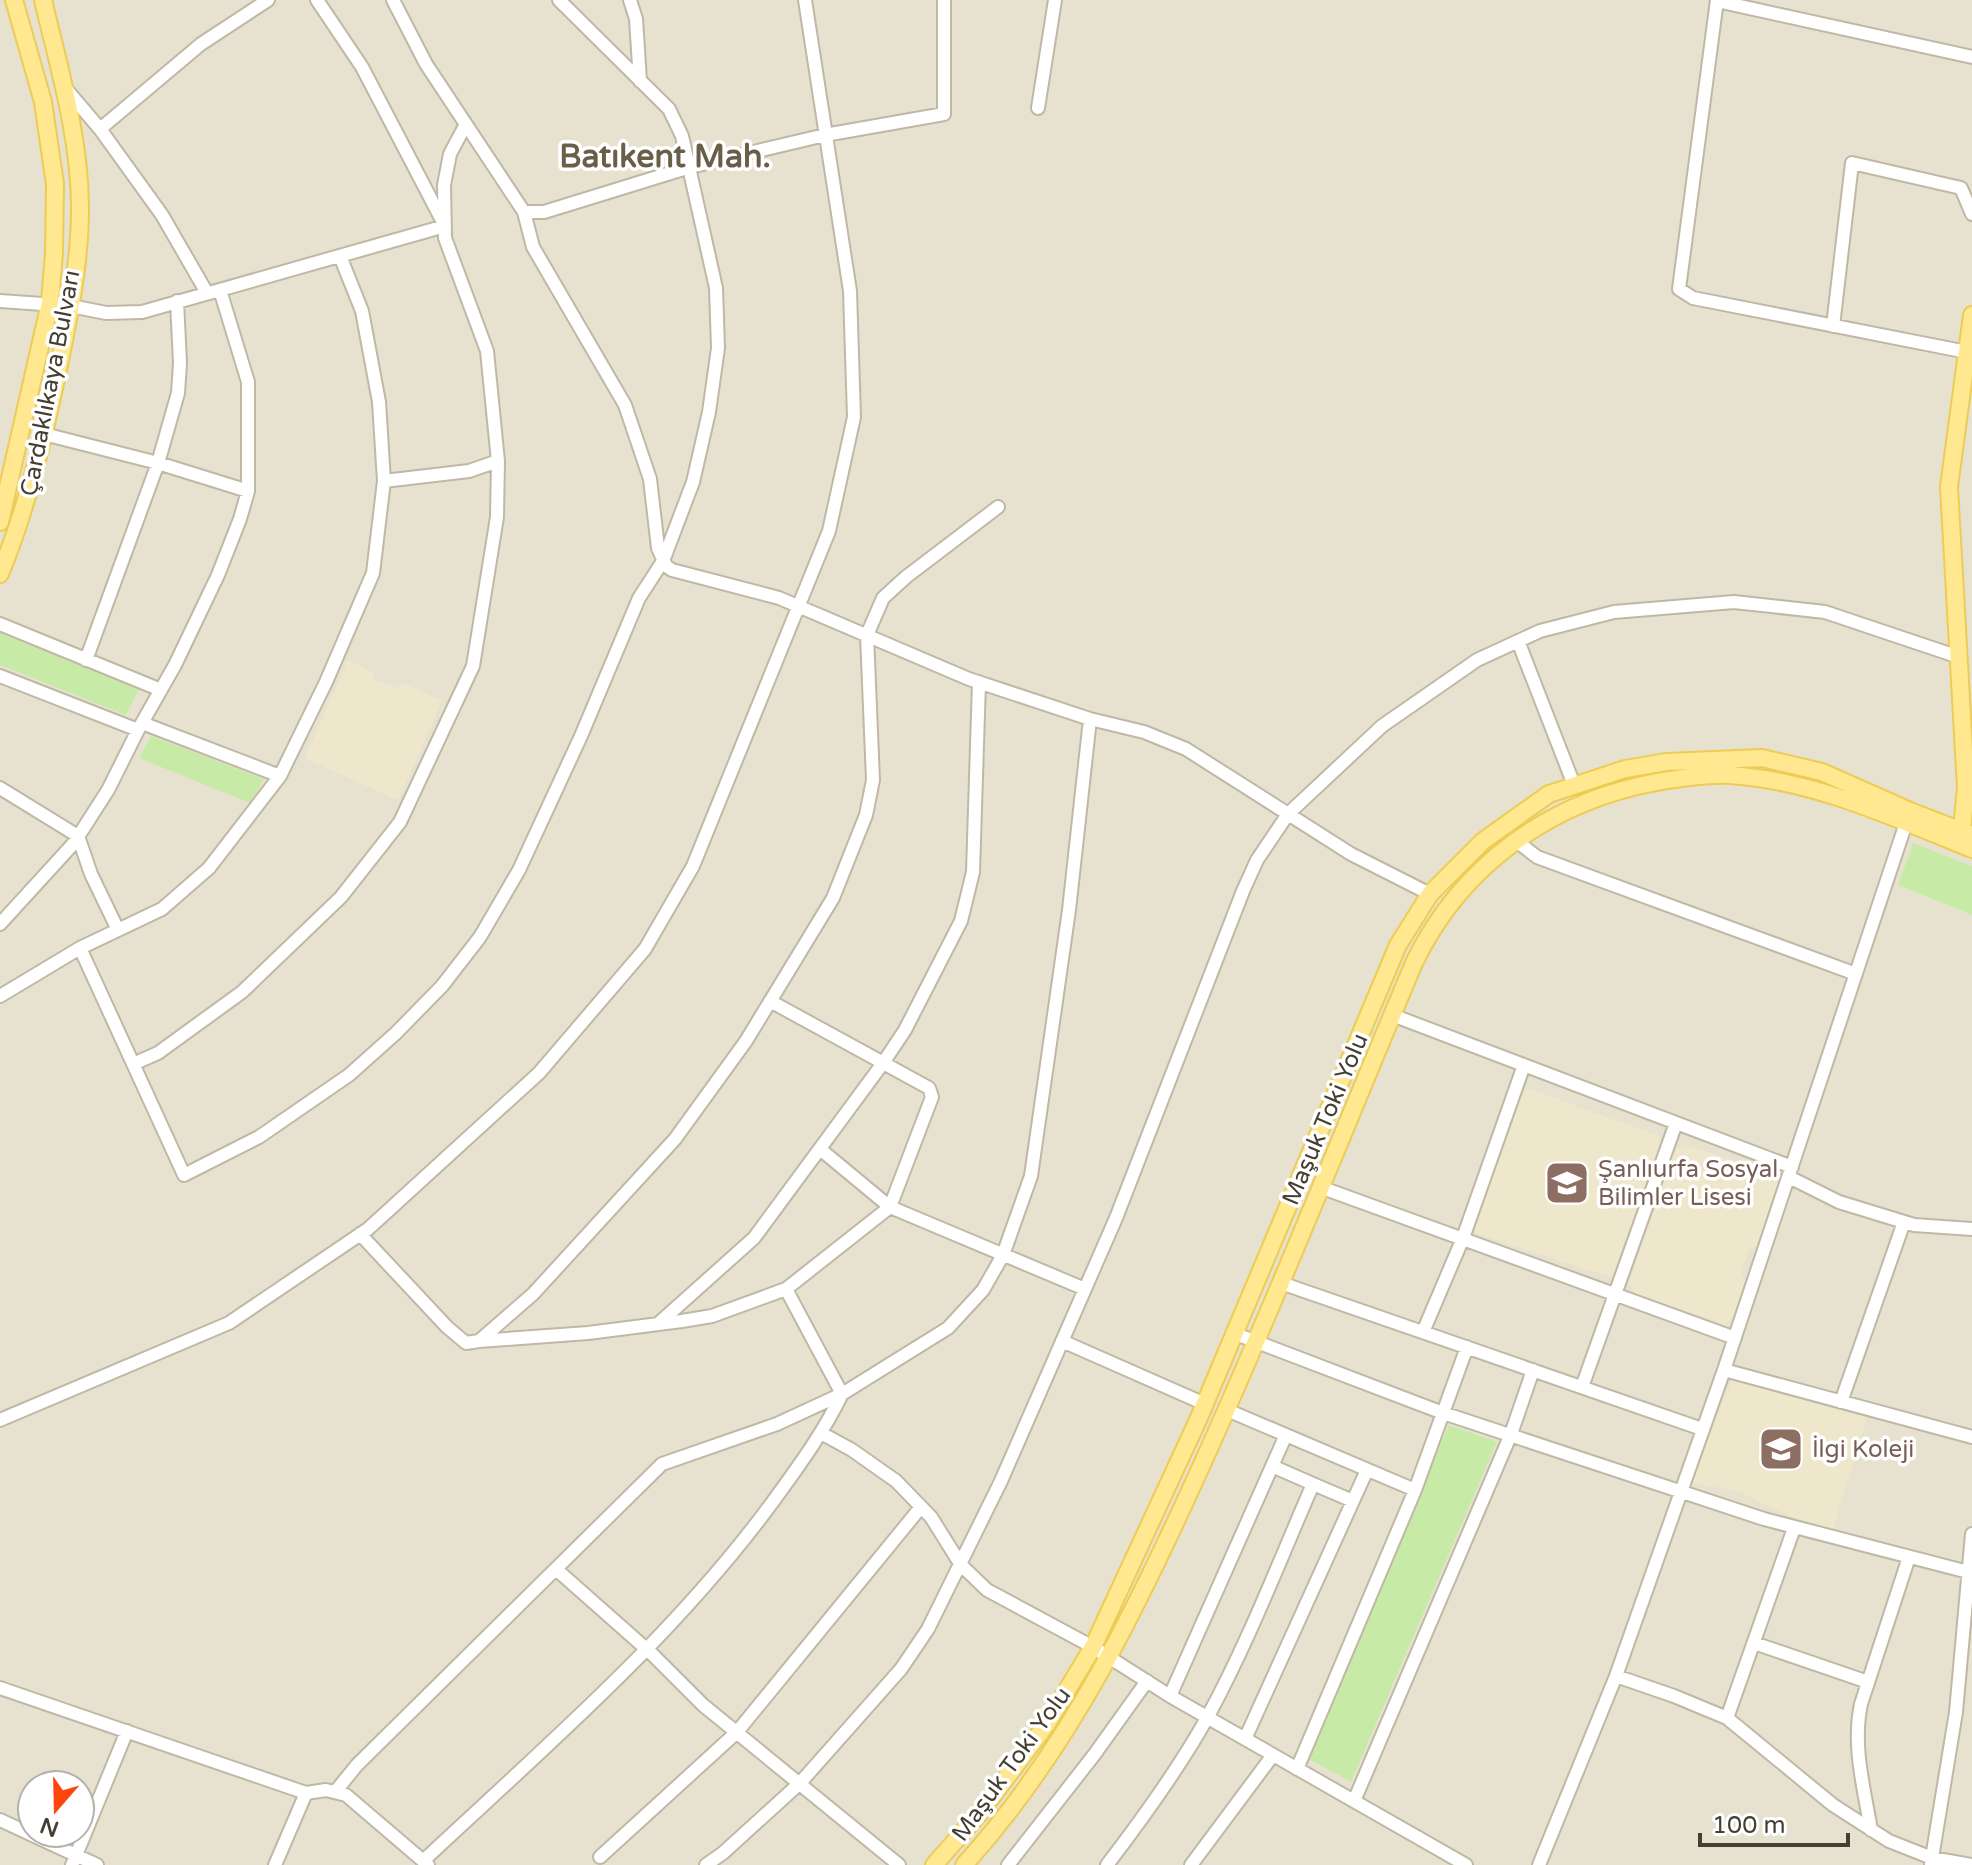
<svg xmlns="http://www.w3.org/2000/svg" width="1972" height="1865" viewBox="0 0 1972 1865" font-family="'Varela Round',sans-serif">
  <style>
    .residential { fill: #e7e2d0; fill-rule: evenodd }
    .education { fill: #eee7cb }
    .green { fill: #c7eba7 }
    .lines { fill: none; stroke-linecap: round; stroke-linejoin: round }
    .minor-casing { stroke: #bfb8a5; stroke-width: 16 }
    .major-casing { stroke: #edcc56; stroke-width: 20 }
    .minor { stroke: #fff; stroke-width: 12 }
    .major { stroke: #ffe890; stroke-width: 16 }
    .labels { text-anchor: middle; stroke-width: 7; stroke-linejoin: round; paint-order: stroke }
    .street-label { font-size: 24px; fill: #453f33; stroke: #fff }
    .education-label { font-size: 24px; fill: #785e54; stroke: #fff; text-anchor: start }
    .district-label { font-size: 32px; font-weight: bold; fill: #695e49; stroke: #fff }
  </style>
  <rect width="100%" height="100%" fill="#f3efe3"/>
  <path class="residential" d="M0 0H1972V1865H0ZM32 1785H80V1833H32Z"/>
  <path class="education" d="M348 660 371 671 375 680 397 688 405 684 442 701 398 800 305 758Z
    M1529 1089 1659 1136 1660 1144 1612 1277 1477 1234 1473 1222 1519 1092Z
    M1683 1144 1776 1175 1780 1183 1760 1244 1749 1250 1741 1272 1745 1281 1734 1317 1725 1324 1635 1294 1629 1283 1675 1150Z
    M1734 1374 1867 1417 1831 1535 1739 1492 1692 1482Z"/>
  <path class="green" d="M0 633 139 689 126 715 0 665Z
    M151 736 264 779 250 803 139 758Z
    M1913 843 1972 866V915L1898 885Z
    M1449 1425 1497 1442 1351 1782 1307 1758Z"/>
  <g class="lines">
    <g class="minor-casing">
      <path id="minor" d="M393 0 426 64 524 212 533 247 625 405 650 479 658 548 666 566 672 570 779 598 969 679 1090 719 1144 732 1186 749 1351 854 1430 894
        M630 0 636 19 640 81
        M1717 0 1679 289 1693 298 1967 352
        M1717 1 1972 57
        M66 89 100 129 162 215 207 293
        M1038 108 1055 0
        M100 129 201 44 268 0
        M524 212H544L690 167 825 135 944 114V0
        M0 301 71 306 106 313 142 312 445 226 362 67 317 0
        M1833 326 1852 163 1961 188 1972 214
        M44 434 158 463 248 491
        M384 481 469 471 498 461
        M0 624 161 690
        M1518 641 1574 785
        M86 660 158 463 178 393 180 363 177 301
        M0 676 138 730
        M142 723 280 776
        M0 788 78 836 91 874 118 930
        M1515 840 1537 857 1856 974
        M0 924 74 843 108 790 138 730 175 665 218 575 240 519 248 491V382L220 290
        M80 948 184 1175 259 1137 349 1075 396 1033 442 986 480 937 519 870 581 736 639 598 663 561 693 482 709 412 718 348 716 288 682 136 669 109 559 0
        M0 996 80 948 162 909 209 868 280 776 326 682 373 573 384 481 379 402 362 311 340 256
        M1392 1015 1792 1167
        M133 1064 158 1053 242 992 341 897 400 822 473 666 497 517 498 461 487 351 445 238 444 185 450 154 466 124
        M820 1149 890 1207 1085 1289
        M1789 1177 1839 1202 1914 1225 1972 1229
        M1320 1187 1735 1338
        M360 1234 447 1327 466 1343 479 1341 533 1294 675 1139 746 1041 833 898 866 815 873 780 867 635 883 598 906 577 998 507
        M1281 1283 1702 1429
        M659 1323 754 1238 883 1063 905 1030 961 921 973 872 979 682
        M1423 1332 1463 1238 1524 1065
        M1236 1334 1443 1413 1764 1519 1972 1573
        M479 1341 588 1333 682 1321 712 1316 786 1289 890 1207 932 1097 929 1088 770 1001
        M1062 1341 1205 1404
        M1724 1370 1972 1437
        M1582 1387 1676 1123
        M1841 1402 1904 1222
        M1227 1410 1415 1490
        M0 1420 229 1323 368 1229 539 1073 645 949 693 866 829 531 854 417 850 291 805 0
        M821 1433 852 1450 896 1481 931 1517 961 1565 987 1590 1093 1647 1170 1696 1466 1865
        M1272 1466 1313 1484
        M557 1570 652 1654 703 1705 899 1865
        M1754 1643 1868 1682
        M1616 1676 1674 1696 1727 1718 1833 1805 1889 1841 1932 1858 1972 1865
        M0 1688 306 1793 326 1790 346 1795 428 1865
        M1170 1696 1285 1437
        M1727 1718 1794 1528
        M1245 1739 1367 1470
        M1297 1769 1415 1490 1467 1347
        M335 1792 357 1765 662 1464 777 1424 842 1394 948 1328 983 1290 1003 1255 1031 1176 1069 910 1090 719
        M1354 1801 1511 1434 1533 1370
        M0 1820 97 1865
        M1871 1830C1864 1788 1852 1746 1861 1704L1909 1557
        M600 1857 737 1732 921 1507
        M424 1860C547 1745 677 1634 777 1496 801 1463 824 1431 842 1394L786 1289
        M1931 1864 1956 1712 1972 1534
        M72 1865 127 1731
        M275 1865 306 1793
        M706 1865 723 1853 800 1783 901 1669 928 1629 1001 1481 1116 1218 1243 891 1257 860 1288 814 1382 726 1477 660 1540 631 1614 612 1734 602 1825 612 1959 657
        M1008 1865 1094 1755 1147 1681
        M1107 1865C1143 1818 1178 1770 1207 1718 1248 1643 1279 1562 1313 1484L1353 1501
        M1191 1865 1273 1755
        M1539 1865 1616 1676 1724 1370 1909 814"/>
    </g>
    <g class="major-casing">
      <path id="major" d="M0 522 50 303 54 253 55 184 43 102 14 0
        M0 574C27 508 43 440 58 370 69 317 80 263 80 208 80 138 59 68 43 0
        M1965 839 1962 830 1966 787 1949 487 1972 315
        M934 1865 979 1814 1046 1725 1093 1647 1198 1420 1398 945 1430 894 1483 841 1549 794 1625 769 1666 762 1762 758 1822 772 1910 811 1972 835
        M964 1865C1071 1747 1139 1604 1204 1460 1278 1296 1344 1129 1414 963 1461 865 1551 801 1657 782 1680 778 1705 774 1729 775 1813 780 1895 818 1972 849"/>
    </g>
    <use href="#minor" class="minor"/>
    <use href="#major" class="major"/>
  </g>
  <defs>
    <g id="school-square" transform="scale(2.3)"><rect x="-9" y="-9" width="18" height="18" rx="4" fill="#8d6e63" stroke="#fff"/><path d="M0-5L7-2L0 1L-7-2ZM-4 1L0 2.5L4 1V4Q0 6-4 4Z" fill="#fff"/></g>
  </defs>
  <g fill-rule="evenodd">
    <use href="#school-square" x="1567" y="1183"/>
    <use href="#school-square" x="1781" y="1449"/>
  </g>
  <g class="labels">
    <g class="street-label">
      <text transform="translate(50 383) rotate(-79)" y="8">Çardaklıkaya Bulvarı</text>
      <text transform="translate(1325 1119) rotate(-67)" y="8">Maşuk Toki Yolu</text>
      <text transform="translate(1011 1764) rotate(-54)" y="8">Maşuk Toki Yolu</text>
    </g>
    <g class="education-label">
      <text x="1598" y="1177">Şanlıurfa Sosyal<tspan x="1598" dy="28">Bilimler Lisesi</tspan></text>
      <text x="1812" y="1457">İlgi Koleji</text>
    </g>
    <g class="district-label">
      <text x="665" y="167">Batıkent Mah.</text>
    </g>
  </g>
  <g transform="translate(56 1809) rotate(200)"><circle r="38" fill="#ffffff" stroke="#b5b2ad" stroke-width="2"/>
  <path d="M0-6L14 30L0 20L-14 30Z" fill="#ff450e"/>
  <text y="-12" font-size="22" font-weight="bold" text-anchor="middle" fill="#453f33">N</text>
  </g>
  <path d="M1700 1833v12h148v-12" fill="none" stroke="#453f33" stroke-width="4"/>
  <text x="1712" y="1833" font-size="24" fill="#453f33" stroke="#ffffff" stroke-width="6" paint-order="stroke">100 m</text>
</svg>
